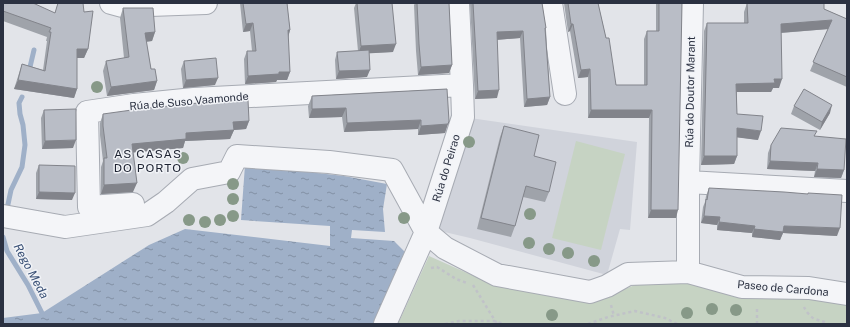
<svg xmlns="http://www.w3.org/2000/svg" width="850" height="327" viewBox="0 0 850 327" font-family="'Public Sans',sans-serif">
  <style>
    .built { fill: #d0d3db }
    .garden { fill: #c6d3c3 }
    .water { fill: url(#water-ripples) }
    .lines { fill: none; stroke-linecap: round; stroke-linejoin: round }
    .stream { stroke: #9fb0c8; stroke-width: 5 }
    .minor-casing { stroke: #a7abb3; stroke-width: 24 }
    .path { stroke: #c0c2c8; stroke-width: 2.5; stroke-dasharray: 3 3; stroke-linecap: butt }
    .minor { stroke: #f4f5f8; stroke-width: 22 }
    .tree { fill: #879988 }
    .wall { fill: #9fa3aa }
    .shaded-wall { fill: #82848b }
    .building { fill: #b9bdc6; stroke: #82848b }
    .labels { text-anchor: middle; stroke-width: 3; stroke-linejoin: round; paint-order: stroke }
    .street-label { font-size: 11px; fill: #2b3141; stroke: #f1f3f7 }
    .neighbourhood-label { font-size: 12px; letter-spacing: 1px; fill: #1d2231; stroke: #f1f3f7 }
    .water-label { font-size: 12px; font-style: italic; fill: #364d73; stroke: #f1f3f7 }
  </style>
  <defs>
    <pattern id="water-ripples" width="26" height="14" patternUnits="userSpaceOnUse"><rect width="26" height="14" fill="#9fb0c8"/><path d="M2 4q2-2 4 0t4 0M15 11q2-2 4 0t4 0" fill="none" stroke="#8290a4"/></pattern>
  </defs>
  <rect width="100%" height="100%" fill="#e2e4e9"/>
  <path class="built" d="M470 118 637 142 630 230 620 229 607 275 470 238 436 230Z"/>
  <path class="garden" d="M576 141 625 154 601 250 552 238Z
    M429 256 494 285 589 303 635 285 682 282 811 297 847 303V324H398Z"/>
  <path class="water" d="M245 165 344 176 387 184 383 209 385 232 352 230 351 238 394 241 405 252 373 324H3V318L42 313 149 245 185 229 330 246V226L241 220Z"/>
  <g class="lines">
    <path class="stream" d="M30 67 34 50
      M7 209 11 190 22 167 25 145 23 125 20 114 19 103 22 97
      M3 237 7 251 28 285 42 313"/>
    <g class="minor-casing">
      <path id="minor" d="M111 3 122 6 206 3
        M551 3 565 94
        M688 182 847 191
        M133 204 89 207 87 112 134 105 194 99 462 85
        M3 216 65 227 147 215 166 202 192 179 229 172 237 156 329 162 392 170 426 232 445 248 497 275 590 292 607 286 628 274 688 272 742 287 809 288 847 294
        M688 272V182L692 3
        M385 324 426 232 463 117 462 85 458 3"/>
    </g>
    <path class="path" d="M431 268 437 267 456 279 467 283
      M473 285 497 324
      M611 305 614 316
      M804 307C806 311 810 317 815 319 820 321 824 321 828 324
      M445 324 459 321H494L504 324
      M588 324 608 317 635 311 665 318 677 324
      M757 324V306"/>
    <use href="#minor" class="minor"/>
  </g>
  <g class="tree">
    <circle cx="97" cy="87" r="6"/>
    <circle cx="469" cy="142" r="6"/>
    <circle cx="183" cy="158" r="6"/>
    <circle cx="233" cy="184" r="6"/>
    <circle cx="233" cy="199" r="6"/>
    <circle cx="530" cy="214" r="6"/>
    <circle cx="233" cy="216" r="6"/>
    <circle cx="404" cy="218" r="6"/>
    <circle cx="189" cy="220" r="6"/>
    <circle cx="220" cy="220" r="6"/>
    <circle cx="205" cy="222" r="6"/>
    <circle cx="529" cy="243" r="6"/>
    <circle cx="549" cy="249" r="6"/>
    <circle cx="568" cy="253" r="6"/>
    <circle cx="594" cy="261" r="6"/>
    <circle cx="712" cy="309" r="6"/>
    <circle cx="736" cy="310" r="6"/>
    <circle cx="687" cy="313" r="6"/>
    <circle cx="552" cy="315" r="6"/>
  </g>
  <path class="wall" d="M3 3 55 13 58 3 88 49 84 58H77V89L74 98 14 89 22 64 43 70 47 41H46L47 37 3 21Z
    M240 3H287L290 30 288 37 290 72 287 80H277L276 82 245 84 244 59 247 51H252L250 31 243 32Z
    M356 3H392L393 52 369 53 367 77 336 79 335 60 337 52 358 51 354 8Z
    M415 3H449L452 65 449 73 418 75 416 51 414 5Z
    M470 3H542L546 30 550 97 547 105 524 107 520 38 497 40V98L475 99Z
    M564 3H598L606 38 616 85H644V39L647 31H656V3H682L676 218H648L649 118H588V77L578 78 570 31 568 32Z
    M747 3 824 9 847 19V87L810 71 828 29 781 33 779 88H773L771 92H737V114L758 140 737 137V156L734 164 701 165 704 31 707 23H744V12Z
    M123 8 155 32 152 41 146 42 151 69 157 81 154 90 107 96 103 71 106 61 124 58 120 18Z
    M184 61 215 85 183 88 181 69Z
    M447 89 445 133 418 135V129L344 132 342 117 309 118 308 106 312 96Z
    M794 106 830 113 820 130 791 114Z
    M44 110 73 148 42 149 41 118Z
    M103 114 249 121 246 129 234 130 230 139 185 141 183 148 133 152V192L101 194V167L103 161 100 135V123Z
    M504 126 534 156 549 192 545 202 523 197 515 226 511 237 477 229 500 137Z
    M815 136 844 170 841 178 814 177 815 171 767 169 768 153 771 145Z
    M39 165 72 200 36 199V173Z
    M709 188 837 236 783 233 780 240 752 237V233L717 230V225L701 223 703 207 705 202 706 196Z"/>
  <path class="shaded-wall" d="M709 3H723L708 4Z
    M832 20 829 29 778 33 781 24Z
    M253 23 250 31 243 32 246 24Z
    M571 24H573L570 31 568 32Z
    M288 30H290L288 38Z
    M523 31 520 38 494 40 497 32Z
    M155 32 152 41 141 42 145 33Z
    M396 44 393 52 358 54 361 46Z
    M77 49H88L84 58H74Z
    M452 65 449 73 418 75 421 67Z
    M590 69 588 77 578 78 581 70Z
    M370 70 367 77 336 79 339 71Z
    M279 72H290L287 80H277L276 82 245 84 248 76Z
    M218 78 215 85 183 88 186 80Z
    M774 79H782L779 88H773L771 92H733L736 84Z
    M18 80 77 89 74 98 14 89Z
    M157 81 154 90 107 96 111 87Z
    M499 90 497 98 475 99 478 91Z
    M550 97 547 105 524 107 527 99Z
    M832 105 830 113 820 130 822 122Z
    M346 108 342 117 309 118 312 109Z
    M591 110H652L649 118H588Z
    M421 120 418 129 344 132 347 123Z
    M249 121 246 129 234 130 230 139 185 141 183 148 129 153 132 144 186 133 233 122Z
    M448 124 445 133 418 135 421 126Z
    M737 128 761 131 758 140 734 137Z
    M76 140 73 148 42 149 45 141Z
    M704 156H737L734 164 701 165Z
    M770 161 818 163 815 171 767 169Z
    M817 169 844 170 841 178 814 177Z
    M137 183 133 192 101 194 104 185Z
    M39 192 75 193 72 200 36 199Z
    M651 210H678L676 218H648Z
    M704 216 720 217 717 225 701 223Z
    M719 222 755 226 752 233 717 230Z
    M784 226 840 228 837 236 783 233 780 240 752 237 754 229Z"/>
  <path class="building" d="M3 3H33L55 13 58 3H83L84 12 93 11 88 49H77V89L18 80 22 64 45 71 51 32H49L51 28 3 11Z
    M243 3H287L290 30H288L290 72H279V74L248 76 247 51H256L253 23 246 24Z
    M357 3H392L396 44 361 46Z
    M417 3H449L452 65 421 67 419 44Z
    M473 3H542L546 28H545L550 97 527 99 523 31 497 32 499 90 478 91Z
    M568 3H598L606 38H609L616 85H647V31H659V3H682L678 210H651L652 110H591L590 69 581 70 573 24H571Z
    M747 3H824V9L847 19V77L813 62 832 20 781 24 782 79H774L775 83 736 84 737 114 763 116 761 131 737 128V156H704L707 23H748Z
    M123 8H153L155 32 145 33 151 69H155L157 81 111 87 106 61 129 57Z
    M369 50 370 70 339 71 337 52Z
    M216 58 218 78 186 80 184 61Z
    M447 89 449 121 448 124 421 126V120L347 123 346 108 312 109V96Z
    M804 89 832 105 822 122 794 106Z
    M248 100 249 121 233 122 234 130 186 133V139L132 144 137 183 104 185V158H107L103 126V114L139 109 198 103Z
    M76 109V140L45 141 44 110Z
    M504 126 539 135 534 156 556 162 549 192 526 186 515 226 481 218Z
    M781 128 817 131 814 136 846 139 844 170 817 169 818 163 770 161 771 145Z
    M39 165 75 166V193L39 192Z
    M709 188 784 192 808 194V193L842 195 840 228 784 226 783 232 754 229 755 226 719 222 720 217 704 216 706 199 707 200Z"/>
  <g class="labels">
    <g class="street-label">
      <text transform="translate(690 92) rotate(-89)" y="4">Rúa do Doutor Marant</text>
      <text transform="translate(189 101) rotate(-5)" y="4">Rúa de Suso Vaamonde</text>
      <text transform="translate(446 168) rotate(-73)" y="4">Rúa do Peirao</text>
      <text transform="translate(783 288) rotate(5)" y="4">Paseo de Cardona</text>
    </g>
    <g class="neighbourhood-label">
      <text x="148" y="158">AS CASAS<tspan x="148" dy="14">DO PORTO</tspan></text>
    </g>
    <g class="water-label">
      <text transform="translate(31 271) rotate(62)" y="4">Rego Meda</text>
    </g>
  </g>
  <rect width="850" height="327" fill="none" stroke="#2b3141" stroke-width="8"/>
</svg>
